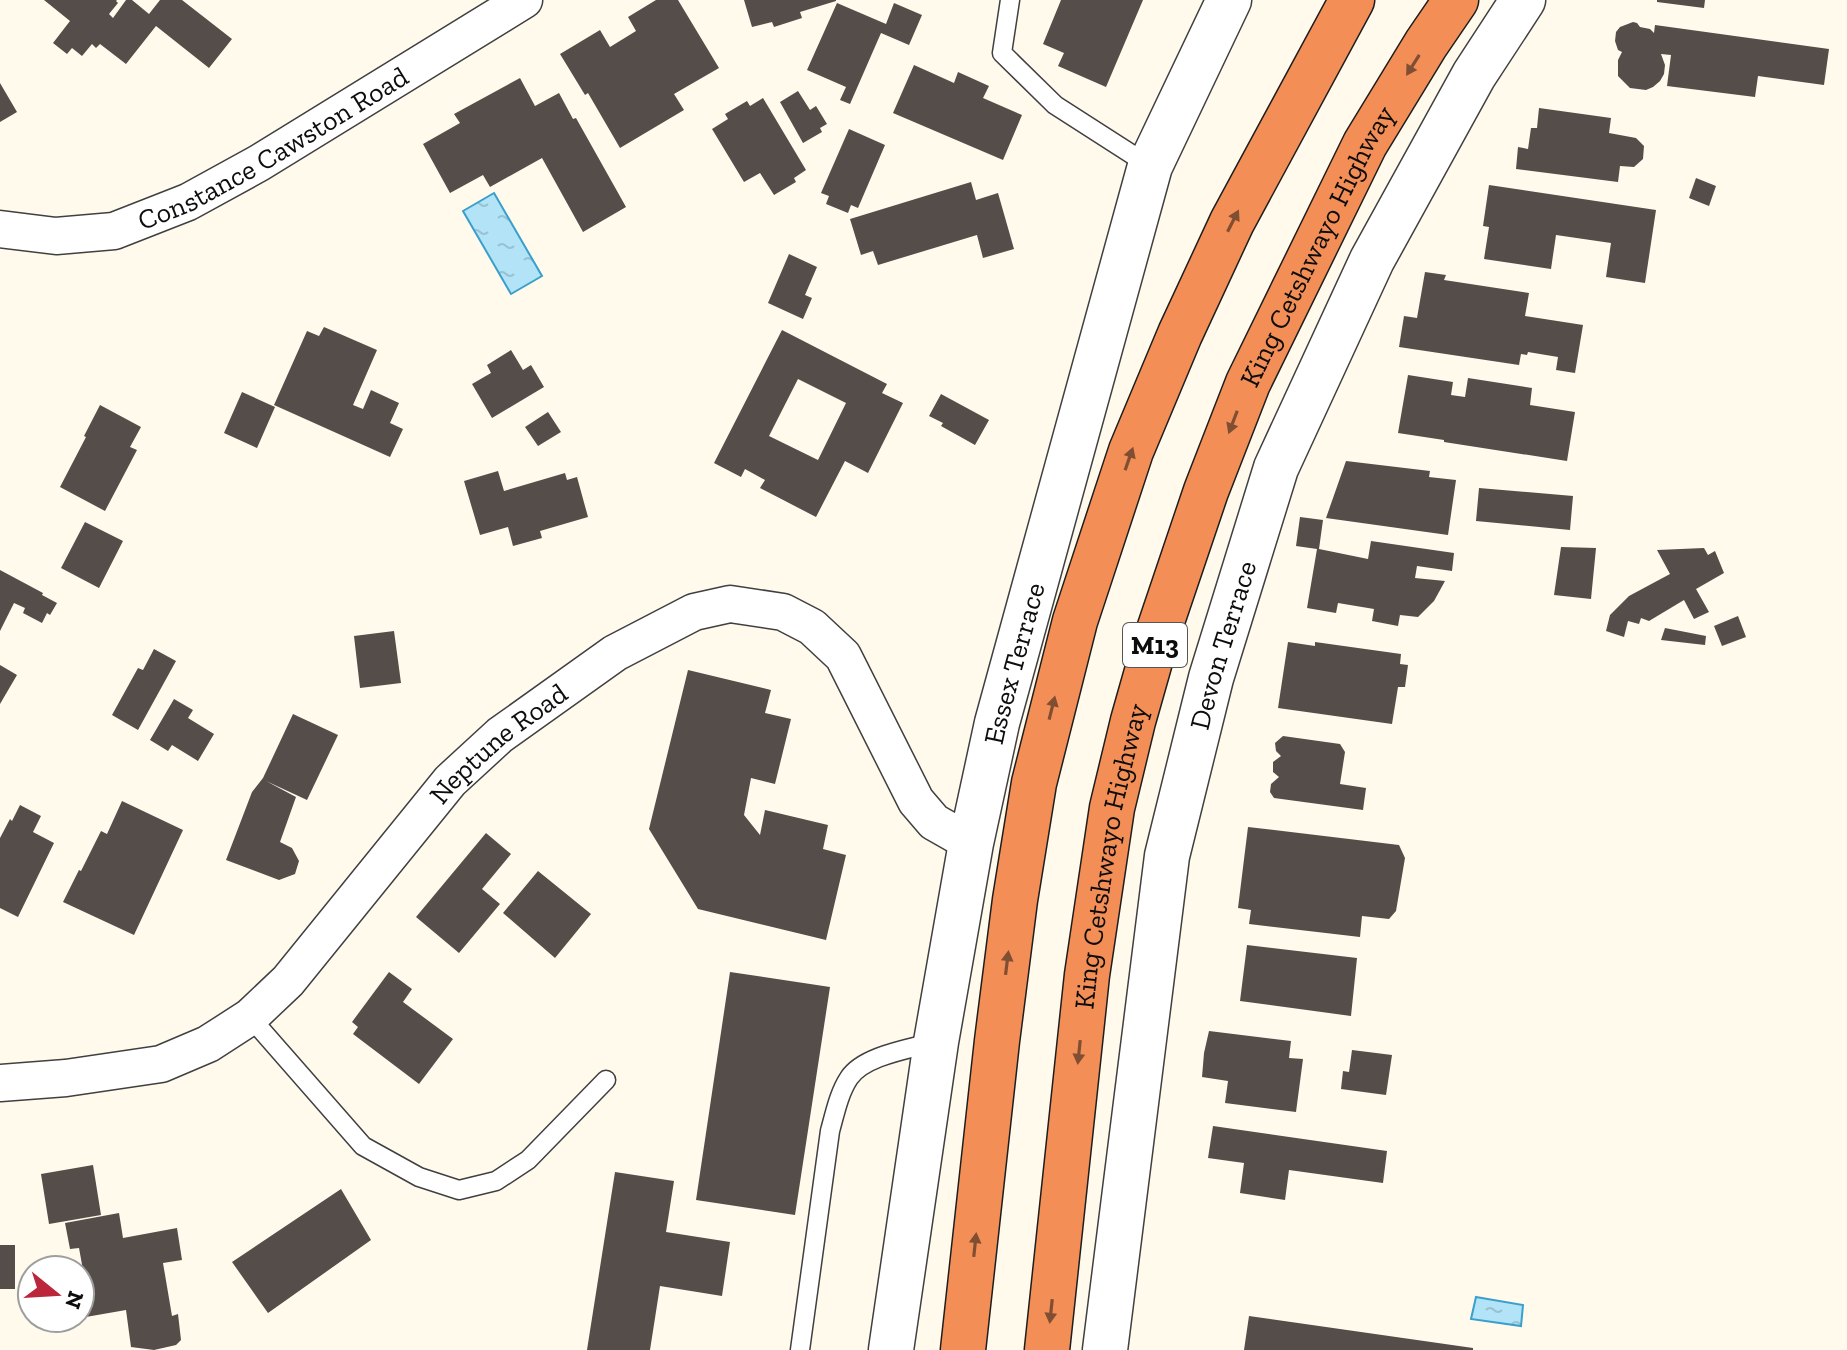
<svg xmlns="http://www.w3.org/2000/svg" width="1847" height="1350" viewBox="0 0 1847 1350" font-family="'Zilla Slab',serif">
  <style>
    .water { fill: url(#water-ripples); stroke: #399fcc; stroke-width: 2 }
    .building { fill: #554d49; fill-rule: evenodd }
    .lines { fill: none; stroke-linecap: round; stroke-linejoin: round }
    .service-casing { stroke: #404040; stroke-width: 21 }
    .minor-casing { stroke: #404040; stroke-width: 39 }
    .tertiary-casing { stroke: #404040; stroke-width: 47 }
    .motorway-casing { stroke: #1e1e1e; stroke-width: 47 }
    .service { stroke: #fff; stroke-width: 18 }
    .minor { stroke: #fff; stroke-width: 36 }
    .tertiary { stroke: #fff; stroke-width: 44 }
    .motorway { stroke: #f38f56; stroke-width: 44 }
    .oneway { fill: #804e32 }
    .labels { text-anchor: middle; stroke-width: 8; stroke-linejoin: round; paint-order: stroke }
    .shield { fill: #fff; stroke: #565656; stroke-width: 2 }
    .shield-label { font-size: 26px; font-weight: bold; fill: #0d0d0d }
    .street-label { font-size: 28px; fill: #0d0d0d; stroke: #fff }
  </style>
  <defs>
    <pattern id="water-ripples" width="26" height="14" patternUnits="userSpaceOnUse" patternTransform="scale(2)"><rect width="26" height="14" fill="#b2e3f6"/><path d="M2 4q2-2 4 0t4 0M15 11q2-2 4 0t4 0" fill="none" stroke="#98c2d2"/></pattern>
  </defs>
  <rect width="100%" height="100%" fill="#fffaec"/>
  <path class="water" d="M494 193 542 276 511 294 463 211Z
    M1476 1297 1523 1305 1521 1326 1471 1319Z"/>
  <path class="building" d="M44 0H117L116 1 118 3 109 14 113 18 126 0H132L149 14 160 0H182L232 39 209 68 156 26 126 64 100 44 96 48 92 44 82 56 72 48 67 54 53 43 70 21Z
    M656 0H678L719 68 674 94 684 110 620 148 588 93 585 95 560 54 600 30 610 47 636 31 628 17Z
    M744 0H836V1L800 12 802 18 774 27 772 22 752 27Z
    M1061 0H1143L1106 87 1058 66 1064 53 1043 44Z
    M1657 0H1705L1704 8 1657 2Z
    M837 3 886 24 894 3 922 15 909 45 881 33 850 104 840 100 846 87 807 70Z
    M1633 22 1637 23 1640 27 1650 29 1654 33 1655 25 1829 49 1824 85 1758 76 1755 97 1667 86 1671 55 1661 54 1665 65 1664 74 1660 81 1653 87 1646 90 1630 88 1618 76V60L1622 52 1618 50 1615 41 1616 32 1620 27Z
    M914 65 954 83 958 72 989 86 983 98 1022 115 1003 160 893 113Z
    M520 78 535 106 559 93 573 119 576 118 626 207 583 232 542 158 490 187 483 175 450 193 423 144 460 123 454 114Z
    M0 83 17 112 0 122Z
    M798 91 810 110 816 106 827 124 820 128 822 132 803 143 780 102Z
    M763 98 806 170 794 178 796 182 774 195 760 173 744 182 712 129 728 119 725 114 747 101 750 106Z
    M1539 108 1611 118 1609 133 1636 138 1644 146 1643 159 1634 167 1620 166 1618 182 1516 169 1518 147 1528 149 1531 128H1537Z
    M849 129 885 145 858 208 851 205 848 213 826 204 829 196 821 193Z
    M1696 178 1716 186 1709 206 1689 198Z
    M971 182 976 200 998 193 1014 249 983 258 977 235 878 265 873 251 861 255 850 219Z
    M1489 185 1656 210 1645 283 1606 277 1611 243 1556 235 1551 269 1484 259 1489 227 1483 226Z
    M789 254 817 267 805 295 812 298 803 319 768 303Z
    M1425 272 1446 275 1444 280 1529 293 1525 316 1583 325 1575 373 1556 370 1558 357 1528 352 1527 355 1521 354 1519 365 1399 347 1404 316 1417 318Z
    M324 327 377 350 353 405 363 409 371 390 399 403 390 423 403 429 390 457 274 405 307 331 319 336Z
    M782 330 887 384 882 393 903 403 868 473 845 461 816 517 760 488 765 480 745 469 741 477 714 463ZM798 379 846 403 818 460 769 436Z
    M511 350 523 370 531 365 544 387 492 418 472 384 491 373 487 365Z
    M1408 375 1453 382 1451 395 1465 397 1468 378 1532 388 1530 405 1575 412 1567 461 1444 442V440L1398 433Z
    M242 392 275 407 257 448 224 433Z
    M941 394 989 420 975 445 941 426 943 423 929 416Z
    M100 405 141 427 130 447 137 450 105 511 60 487 86 437 84 436Z
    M548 412 561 432 538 446 525 427Z
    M1346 461 1430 471 1429 477 1456 480 1448 535 1326 518Z
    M498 471 504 491 565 473 567 480 577 477 588 517 540 531 542 538 513 546 508 527 480 535 464 481Z
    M1479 488 1573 496 1570 530 1476 521Z
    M1300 517 1323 520 1319 549 1368 559 1371 541 1454 553 1452 571 1417 566 1415 578 1445 581 1434 601 1418 617 1400 615 1398 626 1372 621 1374 609 1338 603 1336 613 1307 608 1317 549 1296 546Z
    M85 522 123 541 99 588 61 568Z
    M1561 547 1596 548 1591 599 1554 595Z
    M1704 548 1708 555 1715 551 1724 573 1696 589 1709 612 1694 619 1684 600 1649 621 1641 618 1639 624 1628 621 1624 637 1606 631 1610 615 1629 596 1670 574 1657 550Z
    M0 570 43 593 42 595 57 603 50 615 47 613 42 623 23 613 25 608 14 603 0 631Z
    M1738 616 1746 637 1722 646 1714 626Z
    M1665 628 1706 636 1705 645 1661 640Z
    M394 631 401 683 360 688 354 636Z
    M1288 642 1315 646V642L1401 654 1400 664 1408 665 1405 687H1398L1392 724 1278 708Z
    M154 649 176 661 138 730 112 715 138 668 143 670Z
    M0 665 17 675 0 704Z
    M688 670 771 690 765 713 791 719 775 784 751 778 744 815 760 835 765 810 828 825 823 849 846 855 826 940 698 909 649 829Z
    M174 699 193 710 188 718 214 734 198 761 172 745 168 751 150 740Z
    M293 714 338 735 307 800 266 781 296 797 280 842 292 848 299 861 295 874 279 880 226 860 252 792 263 778Z
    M1283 736 1340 744 1345 752 1340 784 1366 788 1363 810 1274 798 1270 792 1271 784 1279 777 1273 772V762L1281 756 1276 751 1275 743Z
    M122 801 183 830 134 935 63 902 79 870 81 871 101 831 107 834Z
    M20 805 41 816 33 832 54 843 18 917 0 908V838L10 819 12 821Z
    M1248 827 1399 845 1405 858 1396 911 1389 919 1362 916 1360 937 1249 924 1251 910 1238 908Z
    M486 833 511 854 482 889 500 904 459 953 416 917Z
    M538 871 591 914 555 958 503 913Z
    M1247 945 1357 958 1351 1016 1240 1001Z
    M389 972 412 989 403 1002 453 1039 419 1084 353 1034 358 1027 352 1022Z
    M730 972 830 987 795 1215 696 1200Z
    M1209 1031 1291 1041 1289 1058 1303 1059 1296 1112 1225 1103 1228 1081 1202 1077 1204 1053Z
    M1352 1050 1392 1055 1386 1095 1341 1089 1343 1071 1349 1072Z
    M1213 1126 1387 1151 1383 1183 1289 1170 1285 1200 1240 1193 1244 1163 1208 1158Z
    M93 1165 101 1215 49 1224 41 1174Z
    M615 1172 674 1181 666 1232 730 1242 722 1296 660 1286 650 1350H587Z
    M341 1189 371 1240 268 1313 232 1262Z
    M119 1213 123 1238 177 1228 182 1260 163 1263 172 1316 178 1314 181 1340 176 1345 154 1350 131 1347 126 1310 80 1318V1282L85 1281 79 1248 70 1249 65 1223Z
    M0 1245H15V1289H0Z
    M1249 1316 1473 1348V1350H1244Z"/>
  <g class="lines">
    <g class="service-casing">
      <path id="service" d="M1010 0 1002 53 1055 105 1150 166
        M250 1017 363 1146 419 1177 459 1190 496 1181 528 1160 606 1080
        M800 1350 830 1131C835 1113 839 1093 849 1078 863 1056 909 1049 934 1042"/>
    </g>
    <g class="minor-casing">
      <g id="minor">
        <path id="s1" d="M0 229 56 236 114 231 188 202 259 163 524 0"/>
        <path id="s2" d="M0 1083 66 1078 161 1064 208 1044 250 1017 288 981 450 781 500 735 615 653 694 612 730 604 783 612 812 627 843 656 916 801 934 822 971 843"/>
      </g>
    </g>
    <g class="tertiary-casing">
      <g id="tertiary">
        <path id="s3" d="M891 1350 936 1042 971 843 997 723 1150 166 1229 0"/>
        <path id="s4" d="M1105 1350 1167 856 1211 678 1276 468 1372 260 1474 75 1523 0"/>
      </g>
    </g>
    <g class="motorway-casing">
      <g id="motorway">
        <path d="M963 1350 997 1041 1015 900 1034 783 1075 621 1131 451 1180 334 1232 222 1352 0"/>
        <path id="s5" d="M1047 1350 1087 975 1112 808 1133 721 1158 633 1206 491 1248 383 1365 144 1426 44 1456 0"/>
      </g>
    </g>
    <use href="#service" class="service"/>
    <use href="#minor" class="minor"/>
    <use href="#tertiary" class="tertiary"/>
    <use href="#motorway" class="motorway"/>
  </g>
  <defs><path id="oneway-solid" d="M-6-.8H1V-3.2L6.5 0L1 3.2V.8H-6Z" transform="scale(2)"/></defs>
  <g class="oneway">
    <use href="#oneway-solid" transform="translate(1413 65) rotate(122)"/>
    <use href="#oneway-solid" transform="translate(1233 221) rotate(-63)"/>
    <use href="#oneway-solid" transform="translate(1233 422) rotate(111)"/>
    <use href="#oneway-solid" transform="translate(1129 459) rotate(-71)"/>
    <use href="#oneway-solid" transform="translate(1052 708) rotate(-76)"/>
    <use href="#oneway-solid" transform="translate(1007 963) rotate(-83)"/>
    <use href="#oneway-solid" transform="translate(1079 1052) rotate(96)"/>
    <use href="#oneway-solid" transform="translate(975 1245) rotate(-84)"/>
    <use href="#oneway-solid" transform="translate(1051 1311) rotate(96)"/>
  </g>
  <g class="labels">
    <rect class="shield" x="1123" y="623" width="64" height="44" rx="6"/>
    <g class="shield-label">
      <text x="1155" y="654">M13</text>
    </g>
    <g class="street-label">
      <text dy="10" stroke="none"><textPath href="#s1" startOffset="294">Constance Cawston Road</textPath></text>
      <text dy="10" stroke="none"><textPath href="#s5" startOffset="1146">King Cetshwayo Highway</textPath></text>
      <text dy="10" stroke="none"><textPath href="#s4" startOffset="716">Devon Terrace</textPath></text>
      <text dy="10" stroke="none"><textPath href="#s3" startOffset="698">Essex Terrace</textPath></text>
      <text dy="10" stroke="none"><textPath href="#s2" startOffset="634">Neptune Road</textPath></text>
      <text dy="10" stroke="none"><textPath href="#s5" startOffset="498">King Cetshwayo Highway</textPath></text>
    </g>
  </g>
  <g transform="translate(56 1294) rotate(108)"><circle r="38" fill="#ffffff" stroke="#9e9e9e" stroke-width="2"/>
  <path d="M0-6L14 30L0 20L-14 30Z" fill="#bc263b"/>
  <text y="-12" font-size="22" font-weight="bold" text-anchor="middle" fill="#0d0d0d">N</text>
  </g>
</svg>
